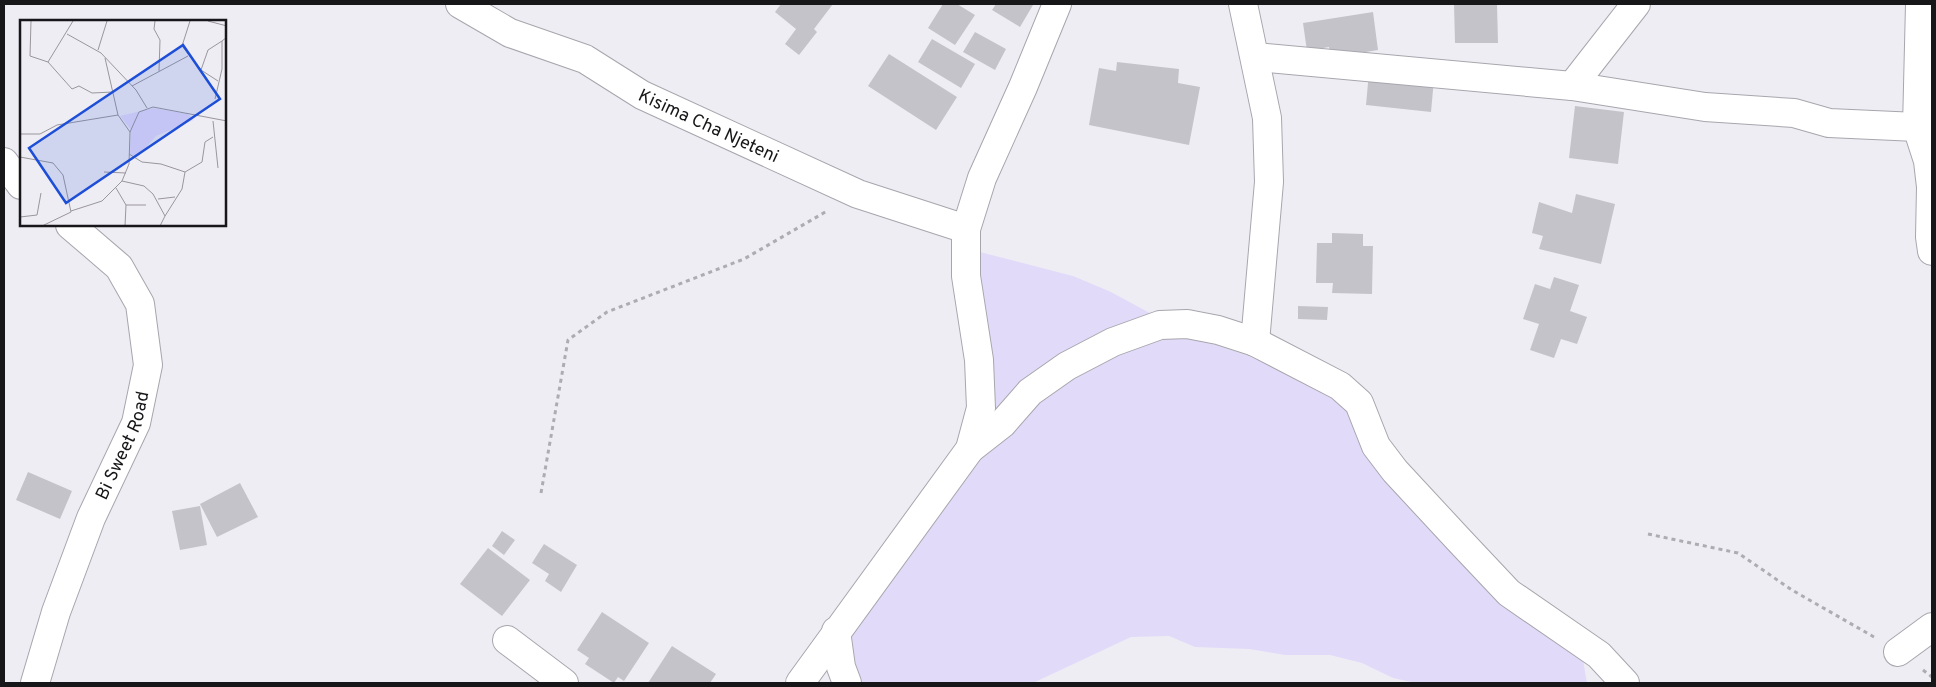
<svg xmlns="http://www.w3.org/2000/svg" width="1936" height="687" viewBox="0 0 1936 687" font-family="Overpass,sans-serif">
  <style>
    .green { fill: #e2daf9 }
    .building { fill: #c5c3ca }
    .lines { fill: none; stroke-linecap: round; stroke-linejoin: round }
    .minor-casing { stroke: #a8a6ad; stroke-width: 30 }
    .path { stroke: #adacb1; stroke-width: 3; stroke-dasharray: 4 4; stroke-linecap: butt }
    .minor { stroke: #fff; stroke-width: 28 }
    .labels { text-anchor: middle; stroke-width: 4.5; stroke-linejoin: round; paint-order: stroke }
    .street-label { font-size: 18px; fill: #171719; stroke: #efedf4 }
    .inset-road { fill: none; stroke: #99979c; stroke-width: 1 }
    .view { fill: #1d4ed8; fill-opacity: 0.15; stroke: #1d4ed8; stroke-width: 2.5 }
    .inset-edge { fill: none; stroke: #171719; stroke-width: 2.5 }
  </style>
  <rect width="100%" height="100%" fill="#efedf4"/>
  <path class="green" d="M980 252 1073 276 1111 292 1196 338 1281 367 1351 405 1437 511 1554 615 1572 618 1578 631 1587 683H1416L1393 678 1362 663 1330 655H1285L1249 649 1195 647 1169 636 1131 637 1033 683H863L849 659 844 638 973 461Z"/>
  <path class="building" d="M781 4H833L814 29 817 32 799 55 785 44 796 29 775 12Z
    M943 4H957L975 15 955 45 928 28Z
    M996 4H1031L1033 5 1020 27 992 10Z
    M1454 4H1497L1498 43H1455Z
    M1373 12 1378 50 1330 58 1329 47 1307 51 1303 23Z
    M975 32 1006 49 995 70 963 52Z
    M932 39 975 64 961 88 918 62Z
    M889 54 957 97 936 130 868 86Z
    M1117 62 1179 69 1178 83 1200 87 1189 145 1089 125 1099 68 1116 71Z
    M1369 72 1434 79 1431 112 1366 105Z
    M1575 106 1624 112 1618 164 1569 158Z
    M1576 194 1615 204 1601 264 1539 249 1543 236 1532 233 1539 202 1572 213Z
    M1332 233 1363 234V246H1373L1372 294 1332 293 1333 283H1316L1317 243H1332Z
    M1554 277 1579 285 1570 311 1587 317 1577 344 1561 339 1554 358 1530 350 1539 324 1523 319 1535 284 1550 289Z
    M1298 306 1328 307 1327 320 1298 319Z
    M28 472 72 491 60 519 16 500Z
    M240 483 258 517 217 537 200 504Z
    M200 506 207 545 180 550 172 511Z
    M502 531 515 540 504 555 492 546Z
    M544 544 577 565 561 592 545 581 549 574 532 563Z
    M488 548 530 580 502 616 460 584Z
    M602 612 649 643 624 681 618 677 614 683 585 664 589 658 577 650Z
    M672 646 716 674 710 683H648Z"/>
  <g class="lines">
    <g class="minor-casing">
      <g id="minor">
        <path id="s1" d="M460 4 510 33 585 59 642 95 858 194 966 229"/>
        <path d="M1243 4 1267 118 1269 182 1255 342"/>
        <path d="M1920 4 1917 127 1928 161 1931 187 1930 237 1932 251"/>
        <path d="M1256 57 1572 86 1705 107 1794 113 1829 123 1917 127"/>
        <path d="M1572 86 1636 4"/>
        <path d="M4 162 21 185"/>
        <path d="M970 449 1002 424 1030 392 1067 366 1113 342 1160 325 1187 324 1218 330 1255 342 1340 386 1359 403 1376 446 1395 471 1459 540 1509 593 1599 655 1625 683"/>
        <path d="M836 631 841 667 847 683"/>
        <path d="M507 640 564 683"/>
        <path d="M1898 652 1932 627"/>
        <path id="s2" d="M35 683 56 612 91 518 136 423 148 365 140 304 119 267 70 225"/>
        <path d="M800 683 970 449 981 408 979 360 966 276V229L982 178 1023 87 1057 4"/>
      </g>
    </g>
    <path class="path" d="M541 493 568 340 607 312 744 259 827 211
      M1648 534 1738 553 1792 590 1874 637
      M1923 670 1932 677"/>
    <use href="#minor" class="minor"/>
  </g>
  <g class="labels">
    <g class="street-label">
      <text dy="6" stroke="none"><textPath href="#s1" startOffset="278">Kisima Cha Njeteni</textPath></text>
      <text dy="6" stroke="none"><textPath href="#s2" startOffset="254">Bi Sweet Road</textPath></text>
    </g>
  </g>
  <g transform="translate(20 20)">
    <rect width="206" height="206" fill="#efedf4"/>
    <path d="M133 88 168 94 174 100 136 116 117 138 110 134 111 110 100 96Z" fill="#e2daf9"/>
    <path class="inset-road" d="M11 1 10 36 28 42 52 69 59 66 72 73 93 72M135 1 134 9 140 20 139 51M170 1 162 26 181 50 198 61M188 1 207 6M47 14 81 33 116 70 127 88M78 30 87 1M28 42 53 1M181 50 188 30 202 21M112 66 168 36M195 79 202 49V21L207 17M193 101 198 148M110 112 119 92 133 87 207 101M0 114H20L37 105 98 95M109 134 122 142 141 144 165 152 162 169 145 196M0 137 33 143 43 155 51 192 22 206M84 152 106 153M165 152 182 142 185 122 193 117M102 161 124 166 133 174 145 196 140 206M96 168 106 185 105 206M138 179 155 177M106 185H126M51 191 82 181 102 161 109 144 110 112 98 95 85 38M0 197 17 195 21 173"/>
    <path class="view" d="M163 25 200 79 46 183 9 128Z"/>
    <rect width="206" height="206" class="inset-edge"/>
  </g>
  <rect width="1936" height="687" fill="none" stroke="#171719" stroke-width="10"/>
</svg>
